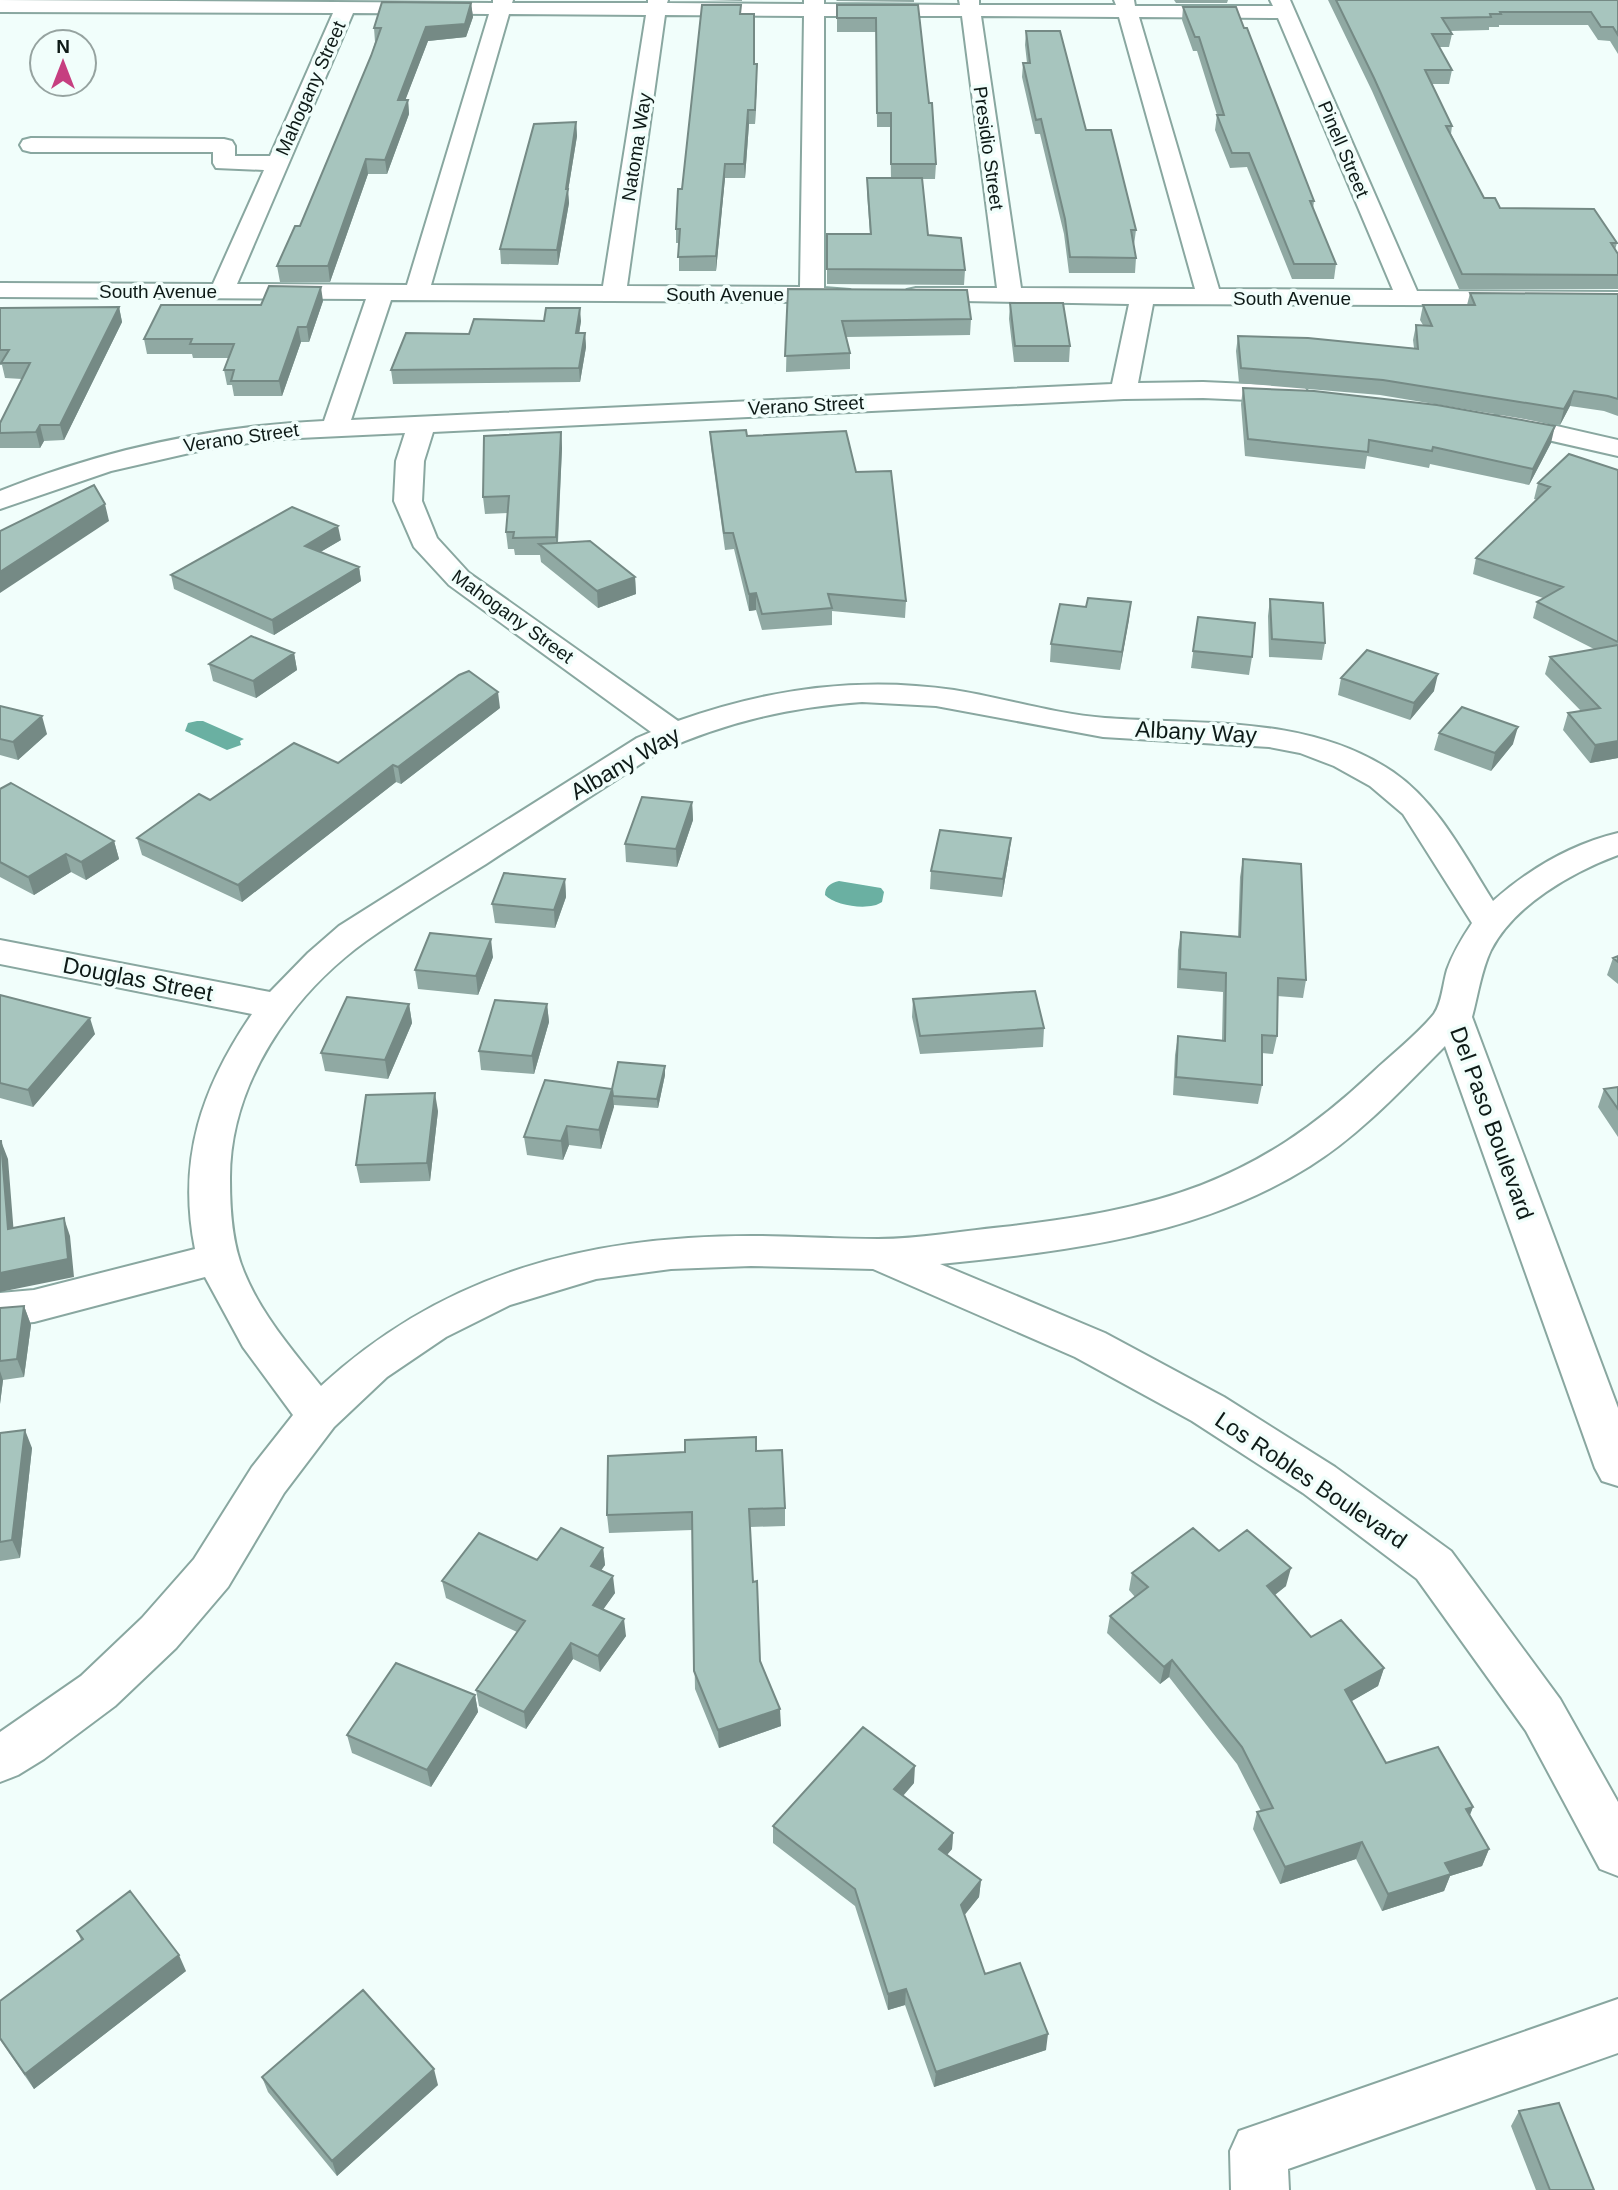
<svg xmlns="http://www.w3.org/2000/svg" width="1618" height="2190" viewBox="0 0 1618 2190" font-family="Helvetica,sans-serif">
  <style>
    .water { fill: #6ab0a2 }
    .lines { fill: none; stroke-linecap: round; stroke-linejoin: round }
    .minor-casing { stroke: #89a7a0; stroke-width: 4 }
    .minor { fill: #fff; fill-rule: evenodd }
    .wall { fill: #90a9a3 }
    .shaded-wall { fill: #758a85 }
    .building { fill: #a7c5be; stroke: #758a85; stroke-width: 2 }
    .labels { text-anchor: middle; stroke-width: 7; stroke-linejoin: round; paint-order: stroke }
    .far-street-label { font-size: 19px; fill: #0e1a17; stroke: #f1fefb }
    .street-label { font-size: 23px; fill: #0e1a17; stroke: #f1fefb }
  </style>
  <rect width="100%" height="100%" fill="#f1fefb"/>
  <path class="water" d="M197 721H203L244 739 240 741 241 745 227 750 185 731 188 723Z
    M839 881 881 888 884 892 882 902C870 911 835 906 825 895 825 886 831 883 839 881Z"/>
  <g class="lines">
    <g class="minor-casing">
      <path id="minor" d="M0 0 493 3V0H513L512 3H648V0H668L667 3 804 4V0H824V4L960 5 959 0H979V5H1116L1114 0H1134L1135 6H1273L1270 0H1290L1417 291 1618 292V306L1153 304 1138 383 1203 382 1296 386 1305 388 1309 394 1305 400 1296 402 1203 398 1124 399 433 432 424 461 422 501 437 538 469 573 678 721C767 689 859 676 954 690 1004 698 1054 714 1105 718 1201 725 1309 715 1393 772 1438 803 1464 855 1493 901 1529 869 1572 844 1618 833V855C1572 872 1514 905 1491 950 1481 971 1478 995 1472 1017L1618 1408V1486L1602 1481 1595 1468 1445 1046C1403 1088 1361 1134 1310 1166 1199 1236 1069 1251 940 1264L1105 1333 1224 1397 1335 1467 1451 1551 1560 1699 1618 1802V1876L1600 1869 1526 1731 1417 1579 1303 1493 1192 1421 1075 1357 873 1269 751 1266 671 1269 596 1279 510 1305 446 1337 387 1377 334 1427 284 1493 228 1587 176 1648 115 1706 44 1759 18 1775 0 1782V1732L81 1676 142 1618 194 1559 252 1467 293 1415 243 1347 205 1277 34 1322 0 1325V1293L34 1290 195 1249C177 1159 202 1087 252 1014L0 964V940L270 992 308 953 339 926 637 738 651 732 449 585 414 547 394 501 396 461 405 433 278 439 207 449 111 471 0 509V491C103 450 213 426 324 421L366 299 0 297V283L213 284 264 170 216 168 213 163V152H31L23 150 20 145 23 140 31 138 224 139 232 141 235 146V156H270L333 13 0 12ZM353 13 489 14 407 285 237 284ZM509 14 646 15 603 286 431 285ZM665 15 804 16 800 287 627 286ZM824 16H962L997 288H916L907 290 904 295 907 300 1129 304 1112 384 351 420 391 300 812 302 850 300 853 295 850 290 824 288ZM981 16 1119 17 1195 289 1021 288ZM1139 17 1278 18 1393 290 1219 289ZM862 702 936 706 1103 737 1269 747 1300 753 1334 766 1370 786 1403 814 1472 923C1462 938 1453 953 1447 970 1443 983 1442 1003 1434 1014 1417 1035 1392 1054 1372 1073 1254 1184 1159 1209 1003 1227 962 1231 918 1239 878 1239 836 1239 794 1236 752 1236 587 1236 444 1273 321 1386 293 1351 261 1314 244 1272 232 1244 230 1211 230 1180 229 1085 291 995 366 941 405 913 446 889 486 864 544 826 602 789 659 752 726 722 790 707 862 702Z
        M1504 414 1618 440V456L1495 428 1491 422 1495 416Z
        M1618 1999V2053L1288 2169 1289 2190H1231L1230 2151 1239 2131Z"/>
    </g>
    <use href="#minor" class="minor"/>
  </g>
  <path class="wall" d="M704 0H742V1Z
    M836 0H914V2L837 1Z
    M1174 0H1228L1227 3H1176Z
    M1328 0H1618V54L1610 41 1598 40 1588 25H1499V27H1489V30L1450 31 1452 34 1449 47H1439L1452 70 1449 84H1431L1452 126 1451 134 1484 198 1500 208 1617 243 1615 250 1618 254V289H1459L1372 91Z
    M471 3 473 17 466 37 428 41 405 100H408L409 114 387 174H368L330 282H280L277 266 300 226 371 56 375 42 374 28Z
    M741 5V14L757 77 755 124H749L745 178H725L716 271H679V243H676V229L682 189Z
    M837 5H918L936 164 935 179H922L928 235 965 270 964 285 827 284V234H870L867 193V178H891L890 127H877L876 32H837Z
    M1183 7 1314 201 1313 209 1336 264 1334 279H1292L1247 167 1230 168 1215 130 1217 115 1197 51H1193L1182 20Z
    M1026 31 1086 130 1136 230 1134 245 1136 258 1135 273H1069L1064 234 1040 134H1035L1022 77 1023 63H1027L1025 45Z
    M576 122 577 136 568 191 569 203 558 265 501 264 500 249Z
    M788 289 971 319 970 335 846 337 850 353V369L786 372Z
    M1470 293 1618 294V416L1604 411 1570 406 1560 425 1380 395 1239 383 1236 351 1238 336 1414 348 1413 340 1416 325H1423L1420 320 1423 305H1467Z
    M323 301 309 342H301L282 396H234L232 385H227L224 370 229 358H193L192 354H147L144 339 261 305Z
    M1010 303 1070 346 1069 362H1014L1009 319Z
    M119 307 122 322 64 440 44 441 40 448H0V423L22 379 5 378 2 365H0V308Z
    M581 321 579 333H585L586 347 580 382 393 384 391 370 469 334Z
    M1243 388 1551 443 1529 485 1430 464 1429 468 1367 456 1365 469 1245 456 1241 404Z
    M561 432 562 448 558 543 635 577 636 594 598 608 541 562 540 555H515L514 549H508L506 532 508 513 485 514 483 497Z
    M710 432 747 436 856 472 906 601 905 618 832 611V625L762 630 756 610 749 611 734 549 725 550 711 448Z
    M1618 470V758L1590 763 1563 730 1568 713 1581 711 1545 674 1550 657 1594 649 1533 618 1537 602 1543 598 1473 574 1476 558 1537 500 1534 499 1538 483Z
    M341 540 320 552 359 567 361 581 274 635 174 589 171 575Z
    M1270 599 1325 643 1322 660 1269 657 1268 616Z
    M1131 602 1120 670 1050 662 1051 644 1086 607Z
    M1198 617 1252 657 1249 675 1191 668Z
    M294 653 297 670 256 698 213 681 209 664Z
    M1341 678 1434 691 1410 720 1338 695Z
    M0 706 47 734 18 760 0 755Z
    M500 708 401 784 396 782 242 902 142 855 137 838 210 800 338 763Z
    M1439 733 1513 744 1491 771 1434 750Z
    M0 789 114 841 119 859 86 880 71 872 34 895 0 877Z
    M692 802 693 820 677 867 626 862 625 844Z
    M1011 838 1009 856 1002 897 930 889 931 871Z
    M1243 859 1306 980 1303 998 1277 996V1036L1273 1054 1262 1053V1085L1258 1104 1173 1095 1175 1055 1178 1036 1222 1040 1223 992 1177 988 1178 950 1181 932 1238 936 1240 877Z
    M565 879 566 897 555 928 495 923 492 904Z
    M1618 956V984L1607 975 1613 958Z
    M493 957 478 995 418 989 415 970Z
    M0 995 95 1034 33 1107 0 1098Z
    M913 999 1044 1028 1043 1047 920 1054 912 1017Z
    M409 1004 412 1023 388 1079 325 1071 321 1053Z
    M547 1004 549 1022 534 1074 481 1070 479 1051Z
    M665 1066V1075L658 1108 614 1105 601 1149 569 1145 563 1160 527 1155 524 1137 612 1089Z
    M1618 1087V1137L1598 1107 1604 1089Z
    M438 1111 430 1181 360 1183 356 1165Z
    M24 1306 31 1325 24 1377 3 1380 0 1404V1308Z
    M0 1433 32 1448 20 1558 0 1561Z
    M756 1451 785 1508V1526L750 1527 753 1582 760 1661 781 1726 719 1748 695 1689 692 1530 609 1533 607 1515Z
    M603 1548 605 1565 601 1570 615 1593 603 1609 626 1636 600 1672 573 1659 526 1729 479 1706 476 1690 517 1632 446 1598 442 1581 537 1560Z
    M1219 1551 1286 1586 1275 1595 1311 1637 1384 1668 1378 1686 1351 1701 1386 1763 1473 1807 1470 1815 1489 1849 1482 1866 1450 1876 1444 1891 1382 1911 1356 1859 1280 1884 1253 1829 1257 1812 1261 1811 1237 1764 1169 1677 1160 1684 1107 1633 1110 1616 1135 1597 1129 1590 1132 1573Z
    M475 1695 478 1712 431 1787 352 1753 347 1735Z
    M914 1783 903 1796 953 1833 952 1849 947 1855 981 1880 979 1897 964 1915 985 1974 1046 2050 934 2087 905 2005 888 2010 855 1906 773 1843V1826Z
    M77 1931 186 1971 34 2089 0 2040V2001L81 1940Z
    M262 2077 438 2085 337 2176 268 2092Z
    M1519 2111 1594 2190H1536L1511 2126Z"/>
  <path class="shaded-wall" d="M471 3 473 17 466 37 428 41 400 114 398 100 426 27Z
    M757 64V77L755 124V110Z
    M408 100 409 114 387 174 385 160Z
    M748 110 749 124 745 178 744 164Z
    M576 122 577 136 568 191 569 203 558 265 557 250Z
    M366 159 368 174 330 282 328 266Z
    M725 164V178L716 271V256Z
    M321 287 323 301 309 342 307 327Z
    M119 307 122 322 64 440 60 425Z
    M580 308 581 321 577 347 576 333Z
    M298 327 301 342 282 396 279 381Z
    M585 333 586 347 580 382 579 368Z
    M1574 391 1570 406 1560 425 1564 409Z
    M40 425 44 441 40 448 36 432Z
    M1555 426 1551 443 1529 485 1533 469Z
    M561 432 562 448 557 554 556 537Z
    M105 504 109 521 0 593V572Z
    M338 526 341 540 307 560 305 546Z
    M359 567 361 581 274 635 272 620Z
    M635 577 636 594 598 608 597 591Z
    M756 593V610L749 611V594Z
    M1131 602 1129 620 1120 670 1122 652Z
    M294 653 297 670 256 698 253 681Z
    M1438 674 1434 691 1410 720 1414 703Z
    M498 692 500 708 401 784 398 767Z
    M42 716 47 734 18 760 13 742Z
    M1518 727 1513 744 1491 771 1495 753Z
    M1618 741V758L1590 763 1595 745Z
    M393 765 396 782 242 902 238 885Z
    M692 802 693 820 677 867 676 849Z
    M1011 838 1009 856 1002 897 1003 879Z
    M114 841 119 859 86 880 81 862Z
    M66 854 71 872 34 895 28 877Z
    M565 879 566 897 555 928 554 910Z
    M491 939 493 957 478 995 476 976Z
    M409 1004 412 1023 388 1079 385 1060Z
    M547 1004 549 1022 534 1074 532 1056Z
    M90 1018 95 1034 33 1107 28 1090Z
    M665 1066V1075L658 1108 657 1099Z
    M612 1089 614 1107 601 1149 599 1130Z
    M435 1093 438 1111 430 1181 427 1163Z
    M567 1126 569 1145 563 1160 561 1141Z
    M1 1141 8 1159 15 1248 8 1229Z
    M64 1218 70 1236 74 1277 0 1292V1273Z
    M24 1306 31 1325 24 1377 17 1359Z
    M0 1371 3 1380 0 1404Z
    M25 1430 32 1448 20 1558 12 1540Z
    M603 1548 605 1565 593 1582 591 1566Z
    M1291 1568 1286 1586 1263 1604 1267 1586Z
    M613 1576 615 1593 595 1621 593 1605Z
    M624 1619 626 1636 600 1672 598 1656Z
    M571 1643 573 1659 526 1729 524 1712Z
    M1172 1660 1169 1677 1160 1684 1164 1667Z
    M1384 1668 1378 1686 1340 1708 1345 1690Z
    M475 1695 478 1712 431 1787 427 1770Z
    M780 1709 781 1726 719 1748 718 1730Z
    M915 1766 914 1783 893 1807 894 1789Z
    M1473 1807 1466 1824V1809Z
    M953 1833 952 1849 937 1866 939 1849Z
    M1362 1842 1356 1859 1280 1884 1285 1867Z
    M1489 1849 1482 1866 1450 1876 1444 1891 1382 1911 1388 1894 1445 1863Z
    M981 1880 979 1897 959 1922 961 1905Z
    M179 1955 186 1971 34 2089 25 2074Z
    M906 1989 905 2005 888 2010V1994Z
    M1048 2034 1046 2050 934 2087 936 2072Z
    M434 2069 438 2085 337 2176 332 2161Z"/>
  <path class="building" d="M1336 0H1618V35L1613 27H1601L1591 12H1500L1501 14H1490L1491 17 1442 18 1452 34H1432L1452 70H1425L1452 126H1446L1484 198H1495L1500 208 1594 209 1617 243H1611L1618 254V275L1462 274 1374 78Z
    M382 2 471 3 465 24 426 27 398 100H408L385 160 366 159 328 266H277L295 226H300L371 56 381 28H374Z
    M702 5H741L740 14H754V64H757L755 110H748L744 164H725L716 256 678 257 680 229H676L678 189H682Z
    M837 5H918L929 103H932L936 164H891V113H877L876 18H837Z
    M1183 7H1236L1244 28H1247L1314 201H1310L1336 264H1294L1249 153H1232L1217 115H1224L1199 37H1195Z
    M1026 31H1060L1086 130H1111L1136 230H1131L1136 258 1070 257 1065 219 1041 119 1036 120 1023 63H1030Z
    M576 122 566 189H568L557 250 500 249 534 124Z
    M867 178H922L928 235 961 238 965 270 827 269V234H871Z
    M269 286 321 287 307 327H298L279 381H231L234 370H224L234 344H190L192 339H144L161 305H261Z
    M788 289 967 290 971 319 842 321 850 353 785 356Z
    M1470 293 1618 294V399L1608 396 1574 391 1564 409 1383 380 1241 368 1238 336 1308 338 1418 349 1416 325 1432 326 1423 305H1475Z
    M1010 303H1063L1070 346H1015Z
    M119 307 60 425H40L36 432 0 433V423L30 363H1L9 350H0V308Z
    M546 308H580L576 333H585L579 368 391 370 406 333 469 334 474 319 544 321Z
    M1243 388 1314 391 1437 405 1555 426 1533 469 1433 447 1432 451 1369 440 1368 452 1248 439Z
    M746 430 747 436 846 431 856 472 891 471 906 601 828 594 832 608 762 614 756 593 749 594 733 533H724L710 432Z
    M561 432 556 537 513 538 514 532H506L509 496 483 497 484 436Z
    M1569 454 1618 470V642L1537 602 1563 587 1476 558 1550 487 1538 483Z
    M94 485 105 504 0 572V531Z
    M292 507 338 526 305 546 359 567 272 620 171 575Z
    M590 541 635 577 597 591 539 544Z
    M1088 598 1131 602 1122 652 1051 644 1060 604 1086 607Z
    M1270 599 1323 603 1325 643 1272 639Z
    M1198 617 1255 623 1252 657 1193 651Z
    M251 636 294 653 253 681 209 664Z
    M1618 645V741L1595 745 1568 713 1600 708 1550 657Z
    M1367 650 1438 674 1414 703 1341 678Z
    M469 671 498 692 398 767 393 765 238 885 137 838 199 794 210 800 294 743 338 763 459 675Z
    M0 706 42 716 13 742 0 739Z
    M1462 707 1518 727 1495 753 1439 733Z
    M11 783 114 841 81 862 66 854 28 877 0 862V789Z
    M642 797 692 802 676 849 625 844Z
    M940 830 1011 838 1003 879 931 871Z
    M1243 859 1301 864 1306 980 1278 978 1277 1036 1262 1035V1085L1176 1077 1178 1036 1225 1041 1226 973 1180 969 1181 932 1240 937Z
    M504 873 565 879 554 910 492 904Z
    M430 933 491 939 476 976 415 970Z
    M1618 956V962L1613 958Z
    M1035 991 1044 1028 920 1036 913 999Z
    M0 995 90 1018 28 1090 0 1083Z
    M347 997 409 1004 385 1060 321 1053Z
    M495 1000 547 1004 532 1056 479 1051Z
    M618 1062 665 1066 657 1099 613 1096 612 1089Z
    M545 1080 612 1089 599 1130 567 1126 561 1141 524 1137Z
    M1618 1087V1109L1604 1089Z
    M435 1093 427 1163 356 1165 366 1095Z
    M0 1141H1L8 1229 64 1218 68 1259 0 1273Z
    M24 1306 17 1359 0 1361V1308Z
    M25 1430 12 1540 0 1542V1433Z
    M756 1437V1451L782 1450 785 1508 749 1509 753 1582 757 1581 760 1661 780 1709 718 1730 694 1671 692 1512 607 1515 608 1456 685 1452V1440Z
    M561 1528 603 1548 591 1566 613 1576 593 1605 624 1619 598 1656 571 1643 524 1712 476 1690 525 1621 442 1581 479 1533 537 1560Z
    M1193 1528 1219 1551 1247 1530 1291 1568 1267 1586 1311 1637 1341 1620 1384 1668 1345 1690 1386 1763 1438 1747 1473 1807 1466 1809 1489 1849 1445 1863 1451 1874 1388 1894 1362 1842 1285 1867 1257 1812 1273 1808 1242 1747 1172 1660 1164 1667 1110 1616 1148 1587 1132 1573Z
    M396 1663 475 1695 427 1770 347 1735Z
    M863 1727 915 1766 894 1789 953 1833 939 1849 981 1880 961 1905 985 1974 1020 1963 1048 2034 936 2072 906 1989 888 1994 855 1889 773 1826Z
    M130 1891 179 1955 25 2074 0 2038V2001L83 1939 77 1931Z
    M363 1990 434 2069 332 2161 262 2077Z
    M1559 2103 1594 2190H1550L1519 2111Z"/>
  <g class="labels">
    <g class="far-street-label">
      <text transform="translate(310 88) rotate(-66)" y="7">Mahogany Street</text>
      <text transform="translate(636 147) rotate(-81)" y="7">Natoma Way</text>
      <text transform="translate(989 148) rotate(82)" y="7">Presidio Street</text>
      <text transform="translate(1344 149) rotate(67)" y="7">Pinell Street</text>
      <text x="158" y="298">South Avenue</text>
      <text x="725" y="301">South Avenue</text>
      <text x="1292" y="305">South Avenue</text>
      <text transform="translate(806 405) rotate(-3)" y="7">Verano Street</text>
      <text transform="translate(241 437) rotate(-8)" y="7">Verano Street</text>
      <text transform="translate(513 616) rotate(36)" y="7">Mahogany Street</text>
    </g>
    <g class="street-label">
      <text transform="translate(1196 732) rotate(3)" y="8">Albany Way</text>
      <text transform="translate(625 763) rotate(-30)" y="8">Albany Way</text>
      <text transform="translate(138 979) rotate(11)" y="8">Douglas Street</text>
      <text transform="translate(1492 1123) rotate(70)" y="8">Del Paso Boulevard</text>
      <text transform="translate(1311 1480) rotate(34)" y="8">Los Robles Boulevard</text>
    </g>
  </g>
  <g transform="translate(63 63)"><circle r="33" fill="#f1fefb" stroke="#96a3a0" stroke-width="2"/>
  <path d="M0-5L12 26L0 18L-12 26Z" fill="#c63f80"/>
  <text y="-10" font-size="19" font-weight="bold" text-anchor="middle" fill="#0e1a17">N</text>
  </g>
</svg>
